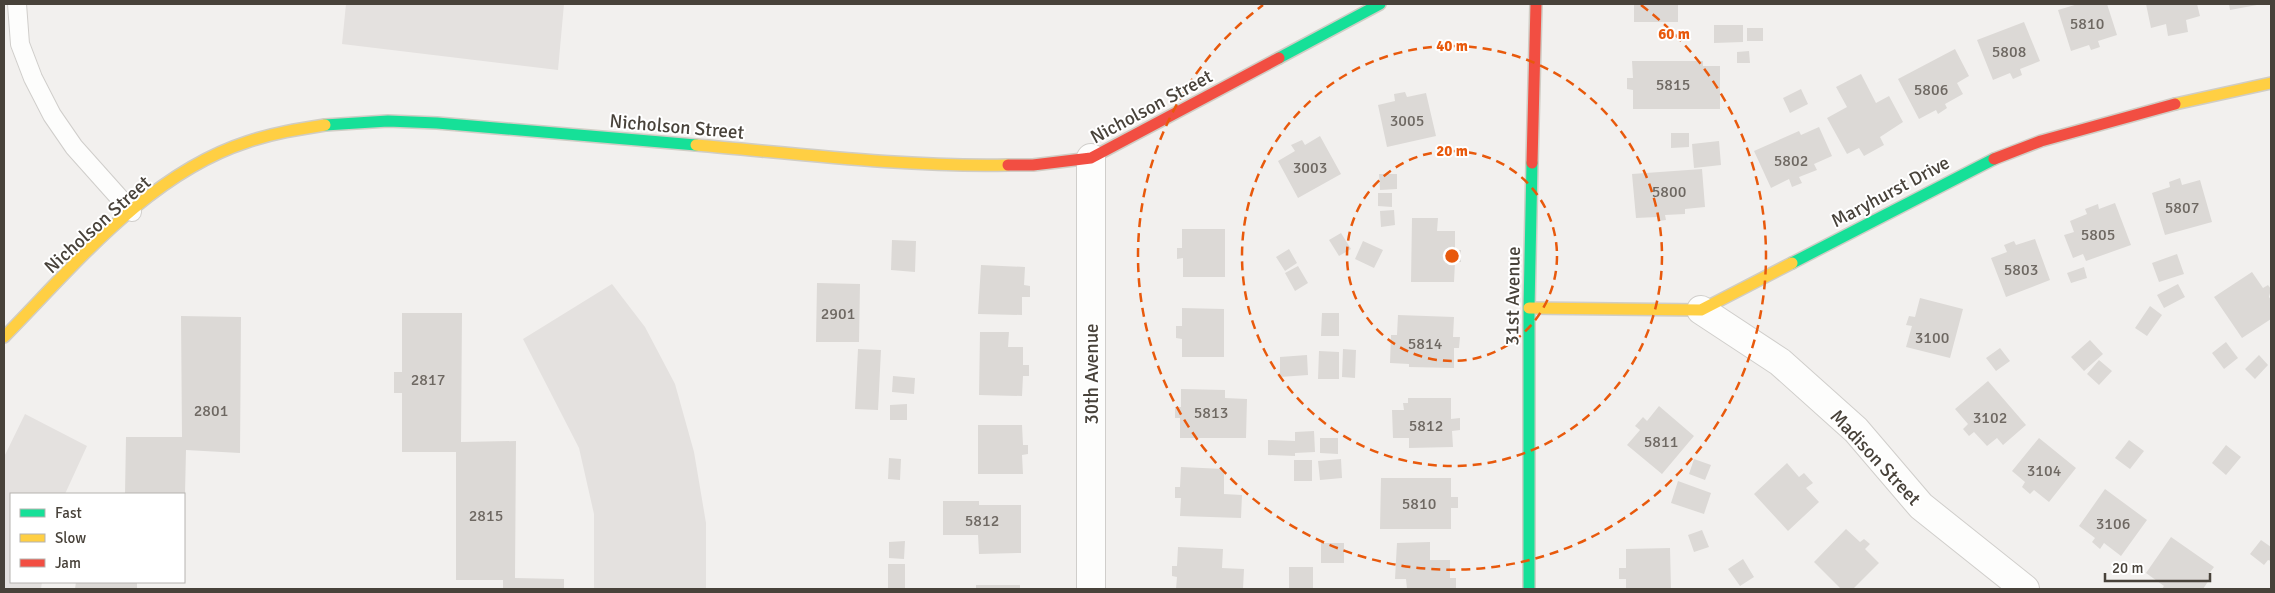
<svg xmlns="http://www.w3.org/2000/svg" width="2275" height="593" viewBox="0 0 2275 593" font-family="Signika,sans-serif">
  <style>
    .parking { fill: #e4e1df }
    .building { fill: #dcd9d6 }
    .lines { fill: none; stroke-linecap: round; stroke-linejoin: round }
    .lane-casing { stroke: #d0cecb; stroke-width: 20 }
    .street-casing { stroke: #d0cecb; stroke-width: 30 }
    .fast-casing { stroke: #d0cdc5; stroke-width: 14 }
    .slow-casing { stroke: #d0cdc5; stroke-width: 14 }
    .jam-casing { stroke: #d0cdc5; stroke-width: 14 }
    .lane { stroke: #fdfdfc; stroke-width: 18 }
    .street { stroke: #fdfdfc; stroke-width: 28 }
    .fast { stroke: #16e098; stroke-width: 11 }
    .slow { stroke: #ffcf43; stroke-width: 11 }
    .jam { stroke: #f24e42; stroke-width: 11 }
    .ring { fill: none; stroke: #e8590c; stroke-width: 2.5; stroke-dasharray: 9 6 }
    .labels { text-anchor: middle; stroke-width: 4; stroke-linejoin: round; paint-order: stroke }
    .number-label { font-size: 16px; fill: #6e6862 }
    .street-label { font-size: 19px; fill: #48423a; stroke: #fff }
    .centre { fill: #e8590c; stroke: #fff; stroke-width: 2.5 }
    .ring-label { font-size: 15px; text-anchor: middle; font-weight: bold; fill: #e8590c; stroke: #fff; stroke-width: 4; stroke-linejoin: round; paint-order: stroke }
  </style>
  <rect width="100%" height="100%" fill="#f2f0ee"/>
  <path class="parking" d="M346 4H564L558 70 342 44Z
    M612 284 645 327 675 384 694 452 706 523V589H594V514L579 448 523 339Z
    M25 414 87 446 65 494H11V582H42L41 589H4V457Z"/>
  <path class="building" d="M1634 4H1678V22H1634Z
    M2078 4H2107L2117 35 2098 41 2100 47 2091 50 2089 45 2071 51 2058 10Z
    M2146 4H2197L2200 16 2186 20 2188 32 2168 36 2166 24 2151 28Z
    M2229 4H2257V5L2230 10Z
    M2024 22 2040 61 2020 69 2022 75 2013 79 2010 73 1993 80 1977 40Z
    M1714 25H1743V42L1714 43Z
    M1747 28H1763V41H1747Z
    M1955 49 1969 76 1957 83 1963 94 1945 104 1947 108 1938 114 1936 110 1919 119 1898 79Z
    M1749 51 1750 63H1737V52Z
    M1632 61H1703V66H1720V109H1633V90L1627 89V78H1633Z
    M1861 74 1876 103 1889 96 1903 122 1880 137 1884 145 1864 156 1859 148 1847 154 1827 118 1847 107 1836 87Z
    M1801 89 1808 104 1790 113 1783 98Z
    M1405 92 1407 97 1426 93 1436 136 1387 147 1378 105 1395 101 1394 94Z
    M1819 127 1832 156 1814 164 1817 170 1799 177 1802 183 1792 187 1789 179 1771 188 1754 151 1799 131 1801 135Z
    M1671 133H1689V147L1671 148Z
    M1320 136 1341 174 1298 198 1278 161 1295 151 1291 145 1302 140 1305 145Z
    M1719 141 1721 165 1694 168 1692 144Z
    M1702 169 1705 207 1685 209V214L1665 215 1666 220 1658 221 1657 217 1636 218 1632 174Z
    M1379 174H1397V189L1380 190Z
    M2180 178 2182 185 2200 180 2212 222 2165 235 2152 193 2170 187 2169 182Z
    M1378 193H1392V207L1378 206Z
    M2115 203 2131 245 2086 261 2083 254 2073 258 2064 235 2074 232 2070 221 2087 214 2085 209 2098 204 2099 209Z
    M1394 210 1395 225 1381 227 1380 211Z
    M1412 218H1438L1437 231H1455V250H1461V262H1455L1454 282H1411Z
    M1182 229H1225V277H1183V258L1177 259V248H1182Z
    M1341 233 1351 249 1339 256 1329 240Z
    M2035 239 2050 280 2006 297 1991 258 2007 252 2004 245 2014 241 2016 245Z
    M892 240 916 241 915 272 891 270Z
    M1363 241 1383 250 1374 268 1355 259Z
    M1289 249 1297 263 1285 271 1276 257Z
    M2177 254 2184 274 2159 282 2152 263Z
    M981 265 1025 267 1024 285 1030 286V297H1022V315L978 314Z
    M1298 266 1308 283 1295 291 1285 273Z
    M2084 267 2087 278 2071 283 2067 273Z
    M2252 272 2263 288 2268 285 2271 289 2269 297 2271 300V319L2242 338 2214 297Z
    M817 283 860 284 859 342H816Z
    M2178 284 2185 297 2164 308 2157 295Z
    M1920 298 1963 309 1950 358 1906 347 1912 326 1906 325 1909 316 1915 317Z
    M2150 306 2162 315 2147 336 2135 328Z
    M1182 308 1224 309V357H1182V339L1176 338V326H1182Z
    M402 313H462L461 442 516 441 515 578 564 579V589H503V580H456V452H402V393H394V372H402Z
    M1322 313H1339V336H1321Z
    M1398 315 1454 317 1453 337H1460L1459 348H1454V368L1409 367V364L1390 363 1391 335H1397Z
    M181 316 241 317 240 453 186 450 185 494H125L126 437H182Z
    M980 332H1009L1008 347H1023V365H1029V376H1023L1022 396 979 395Z
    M2090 340 2103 354 2084 371 2071 357Z
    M2226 342 2238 358 2224 369 2212 353Z
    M2000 348 2010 361 1996 371 1986 358Z
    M858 349 881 350 878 410 855 409Z
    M1343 349 1356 350 1355 378 1342 377Z
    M1319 351 1339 352V379H1318Z
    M1307 355 1308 375 1280 377V357Z
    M2259 355 2268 365 2255 379 2245 369Z
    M2099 360 2112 371 2099 385 2087 374Z
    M893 376 915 378 914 394 892 392Z
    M1988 381 2026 425 2003 445 1997 438 1987 446 1974 432 1969 436 1963 429 1968 424 1955 409Z
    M1181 389 1225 390V398L1247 399 1246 438H1180V418H1175V407H1181Z
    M1408 398H1451V419L1460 418V430L1452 431 1453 447 1409 448V438H1393L1392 410H1404L1403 403H1408Z
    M907 404V420H890V405Z
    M1659 406 1694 436 1662 474 1627 445 1640 430 1635 426 1643 417 1647 421Z
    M978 425H1022L1023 445H1028V454L1022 455 1023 474H978Z
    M1314 431 1315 452 1295 453V456L1268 455V440L1295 441V432Z
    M1320 438H1338V454L1320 453Z
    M2039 438 2076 468 2049 502 2034 490 2030 494 2022 487 2025 482 2012 471Z
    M2129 440 2144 451 2130 469 2115 458Z
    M2226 445 2241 457 2226 475 2212 463Z
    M889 458 901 459 900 480 888 479Z
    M1341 459 1342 478 1320 480 1318 461Z
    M1694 459 1711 465 1705 480 1689 474Z
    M1294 460H1312V481H1294Z
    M1787 463 1799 477 1804 473 1813 483 1806 488 1819 502 1788 531 1754 494Z
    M1181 467 1224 469V494L1242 495 1241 518 1180 516 1181 498H1175V487H1180Z
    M1381 478H1451V497H1458V508H1451V529H1380Z
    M1678 481 1711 493 1704 514 1671 503Z
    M2105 489 2147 520 2121 556 2104 543 2100 549 2092 542 2095 538 2079 526Z
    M943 501H979V505H1021V553L979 554 978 535H943Z
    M1846 529 1860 542 1864 539 1870 544 1865 549 1879 563 1853 589H1841L1814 562Z
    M1702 530 1709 547 1694 552 1688 535Z
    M2171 537 2214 567 2208 575 2211 577 2203 589H2162L2164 586 2146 573Z
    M2261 540 2271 547V561L2268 560 2264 565 2250 554Z
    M905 541 904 559 889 558V542Z
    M1430 542V560H1450V578H1456V589H1407L1406 579H1395L1397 543Z
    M1321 543H1344V563H1321Z
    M1178 547 1223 549 1222 568 1244 569 1243 589H1176L1177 577 1172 576V566H1177Z
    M1670 548 1671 589H1626V579H1619V568H1626V549Z
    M1743 559 1754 577 1740 586 1728 569Z
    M888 564H905V588H888Z
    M1289 567H1313V589H1289Z
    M76 582H137V589H75Z
    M976 585H1020V589H976Z"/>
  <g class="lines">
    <g class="lane-casing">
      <path id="lane" d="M17 4 20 44 33 78 52 115 74 147 132 212"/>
    </g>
    <g class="street-casing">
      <path id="street" d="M1701 310 1780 362 1856 430 1921 506 2025 589
        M1091 589V158"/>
    </g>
    <g class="fast-casing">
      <path id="fast" d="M1279 58 1380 4
        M325 125 388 121 437 123 696 145
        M1792 263 1994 159
        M1529 589V308L1532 163"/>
    </g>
    <g class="slow-casing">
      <path id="slow" d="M2175 104 2271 83
        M696 145C800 154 904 167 1008 165
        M1529 308 1701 310 1792 263
        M4 337C75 265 148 174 247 142 273 133 299 129 325 125"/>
    </g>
    <g class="jam-casing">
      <path id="jam" d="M1994 159 2041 141 2175 104
        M1532 163 1536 4
        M1008 165H1033L1091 158 1279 58"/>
    </g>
    <use href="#lane" class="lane"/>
    <use href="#street" class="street"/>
    <use href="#fast" class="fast"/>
    <use href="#slow" class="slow"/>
    <use href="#jam" class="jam"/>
  </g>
  <g class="ring">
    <circle cx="1452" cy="256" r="105"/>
    <circle cx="1452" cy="256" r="210"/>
    <path d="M1641 5A314 314 0 1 1 1263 5"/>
  </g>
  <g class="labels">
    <g class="number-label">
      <text x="2087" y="29">5810</text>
      <text x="2009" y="57">5808</text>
      <text x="1673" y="90">5815</text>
      <text x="1931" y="95">5806</text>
      <text x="1407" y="126">3005</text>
      <text x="1791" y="166">5802</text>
      <text x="1310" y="173">3003</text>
      <text x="1669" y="197">5800</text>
      <text x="2182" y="213">5807</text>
      <text x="2098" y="240">5805</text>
      <text x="2021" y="275">5803</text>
      <text x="838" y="319">2901</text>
      <text x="1932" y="343">3100</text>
      <text x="1425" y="349">5814</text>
      <text x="428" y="385">2817</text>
      <text x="211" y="416">2801</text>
      <text x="1211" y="418">5813</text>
      <text x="1990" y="423">3102</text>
      <text x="1426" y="431">5812</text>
      <text x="1661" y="447">5811</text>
      <text x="2044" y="476">3104</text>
      <text x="1419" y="509">5810</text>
      <text x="486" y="521">2815</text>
      <text x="982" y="526">5812</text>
      <text x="2113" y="529">3106</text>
    </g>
    <g class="street-label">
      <text transform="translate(1151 106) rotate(-28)" y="7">Nicholson Street</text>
      <text transform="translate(677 126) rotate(5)" y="7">Nicholson Street</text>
      <text transform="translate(1890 191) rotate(-28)" y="7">Maryhurst Drive</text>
      <text transform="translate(97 224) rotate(-42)" y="7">Nicholson Street</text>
      <text transform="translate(1512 296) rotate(-89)" y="7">31st Avenue</text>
      <text transform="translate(1091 374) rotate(-90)" y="7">30th Avenue</text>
      <text transform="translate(1876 457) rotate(47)" y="7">Madison Street</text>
    </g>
  </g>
  <circle cx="1452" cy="256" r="8" class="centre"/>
  <g class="ring-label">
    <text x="1674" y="39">60 m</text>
    <text x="1452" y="51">40 m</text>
    <text x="1452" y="156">20 m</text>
  </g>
  <rect width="2275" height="593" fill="none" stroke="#48423a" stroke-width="10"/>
  <rect x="10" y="493" width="175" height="90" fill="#ffffff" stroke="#b6b3b0"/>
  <rect x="20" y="509" width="25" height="8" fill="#16e098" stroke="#b6b3b0"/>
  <text x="55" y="518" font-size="15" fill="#48423a">Fast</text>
  <rect x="20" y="534" width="25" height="8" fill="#ffcf43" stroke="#b6b3b0"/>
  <text x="55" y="543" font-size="15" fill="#48423a">Slow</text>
  <rect x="20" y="559" width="25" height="8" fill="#f24e42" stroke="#b6b3b0"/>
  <text x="55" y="568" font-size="15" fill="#48423a">Jam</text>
  <path d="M2105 573v8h105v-8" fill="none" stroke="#48423a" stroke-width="2.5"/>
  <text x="2112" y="573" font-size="15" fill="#48423a" stroke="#ffffff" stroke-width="4" paint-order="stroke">20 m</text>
</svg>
